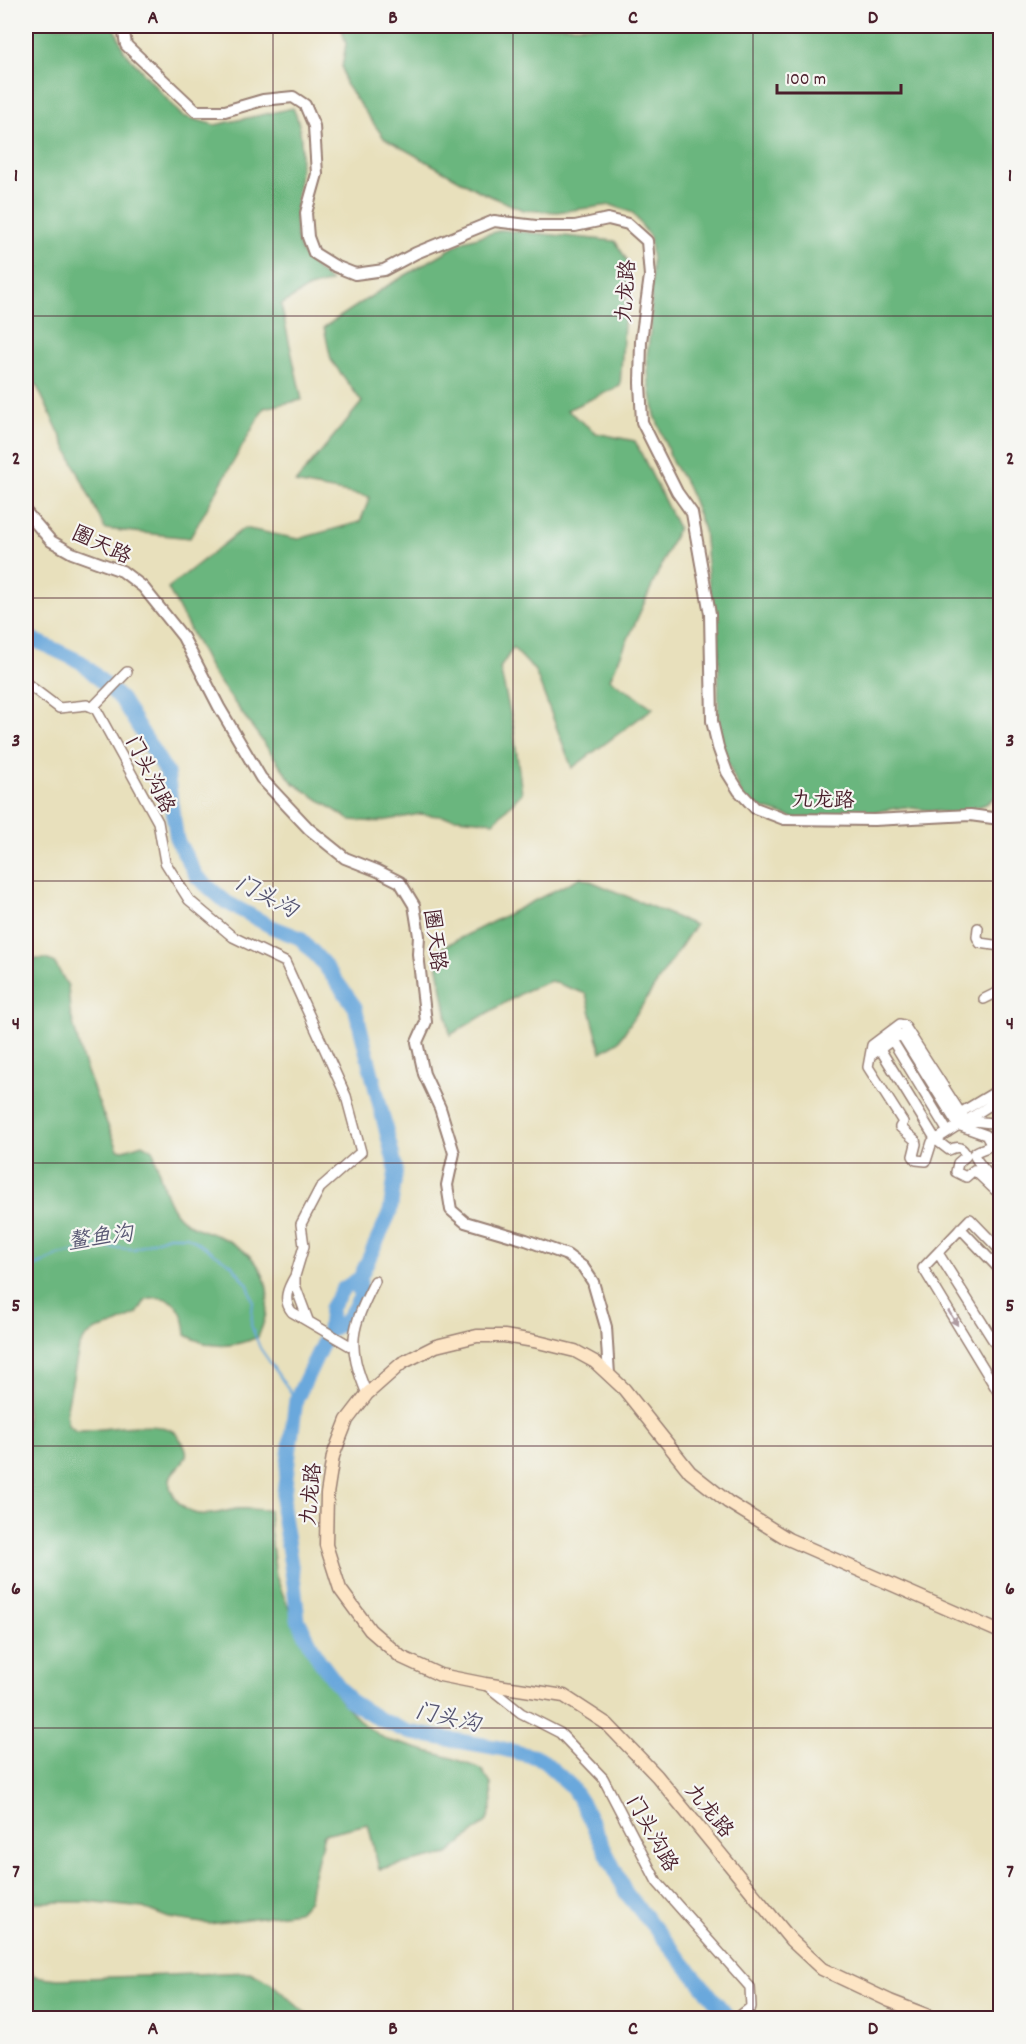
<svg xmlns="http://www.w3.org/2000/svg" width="1026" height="2044" viewBox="0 0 1026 2044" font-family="Dekko,'LXGW WenKai TC',sans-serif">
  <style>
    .forest { fill: #6ab67e; stroke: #5a6a54; stroke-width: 1.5 }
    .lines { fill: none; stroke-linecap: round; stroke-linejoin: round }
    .stream { stroke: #6aa8dc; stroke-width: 2 }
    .river { stroke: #6aa8dc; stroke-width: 15 }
    .minor-casing { stroke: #998074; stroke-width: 12 }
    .tertiary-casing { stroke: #998074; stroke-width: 14 }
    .secondary-casing { stroke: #998074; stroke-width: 15 }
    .minor { stroke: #fff; stroke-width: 9 }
    .tertiary { stroke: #fff; stroke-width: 10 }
    .secondary { stroke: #fde5c5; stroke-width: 12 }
    .oneway { fill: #ae9aa0 }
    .grid { fill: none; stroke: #4a1f2b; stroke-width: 1.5; stroke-opacity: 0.55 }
    .labels { text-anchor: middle; stroke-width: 4.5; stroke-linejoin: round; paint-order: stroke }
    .street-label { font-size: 21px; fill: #4a1f2b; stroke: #f6f6f2 }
    .water-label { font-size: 22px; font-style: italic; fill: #575672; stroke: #f6f6f2 }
    .neatline { fill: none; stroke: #4a1f2b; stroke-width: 2 }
    .grid-label { font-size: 20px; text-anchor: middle; font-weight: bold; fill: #4a1f2b }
  </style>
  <rect width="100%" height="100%" fill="#f6f6f2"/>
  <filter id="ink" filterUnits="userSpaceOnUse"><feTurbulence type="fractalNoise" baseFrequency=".0167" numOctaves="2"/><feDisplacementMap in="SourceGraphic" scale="12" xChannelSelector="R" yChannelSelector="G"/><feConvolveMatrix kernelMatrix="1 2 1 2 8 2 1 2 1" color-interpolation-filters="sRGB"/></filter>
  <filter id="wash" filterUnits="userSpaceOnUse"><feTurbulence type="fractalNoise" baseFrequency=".008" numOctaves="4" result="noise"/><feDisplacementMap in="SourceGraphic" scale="24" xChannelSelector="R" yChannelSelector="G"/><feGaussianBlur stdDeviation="1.35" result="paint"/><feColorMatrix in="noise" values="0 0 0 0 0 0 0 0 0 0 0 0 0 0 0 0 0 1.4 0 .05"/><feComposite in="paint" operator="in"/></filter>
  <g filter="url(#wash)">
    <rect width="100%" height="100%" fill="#e8e0bc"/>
    <path class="forest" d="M26 26H114L124 51 182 116 215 125 293 108C316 151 281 223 304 256 310 265 322 274 331 282L306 289 281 305 302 400 264 408 190 538 105 529 26 363Z
      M341 26H1000V790L998 795 986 804 958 814 904 807 868 813 798 819 745 803 718 740 719 639 709 585 704 530 687 485 672 462 663 437 655 415 649 382 647 356 651 325 652 263 650 237 633 213 611 205 557 212 523 210 481 192 384 138 345 84 342 67 346 44Z
      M502 230 615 241 628 262 620 386 567 410 596 433 635 441 678 528 610 679 653 708 572 768 535 671 513 648 500 668 513 726 522 793 494 822 420 814 377 822 350 820 293 783 212 672 168 588 244 528 298 539 360 522 370 497 295 483 362 402 331 360 324 327 387 286 464 241Z
      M581 877 695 925 618 1042 601 1052 586 994 551 981 527 990 450 1035 435 951Z
      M26 959H45L54 962 68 986 70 1011 82 1058 101 1109 118 1149 124 1150 142 1144 153 1150C159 1170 163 1194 175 1212 185 1226 203 1230 218 1236 266 1256 279 1291 258 1337 232 1348 210 1349 186 1335 185 1310 173 1292 146 1299L137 1314 113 1325 96 1330 85 1338 79 1347 66 1413 68 1425 76 1431H83C102 1429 161 1420 175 1432 177 1434 178 1437 180 1439 184 1444 188 1450 186 1456 183 1464 176 1468 172 1474 164 1487 179 1507 191 1512 204 1518 224 1511 237 1509 247 1508 259 1510 269 1510L270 1529 276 1576 284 1597 315 1662 341 1701 363 1724 387 1740 452 1758 481 1769 491 1784 492 1807 487 1821 448 1854 379 1869 368 1824 324 1834 311 1887 309 1900 298 1912 209 1924 169 1918 143 1908 87 1902H28L26 1907Z
      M26 1950V1963L34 1976 58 1979 250 1972 271 1983 311 2018H26Z"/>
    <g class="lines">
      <path class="stream" d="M26 1267H34L59 1255 98 1247 134 1249 168 1236H187L231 1264 248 1285 253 1301 251 1325 260 1348 296 1400"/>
      <path class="river" d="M26 636 81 662 121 699 167 773 177 840 197 877 226 902 272 927 300 938 323 963 355 1007 396 1169 390 1212 360 1278 343 1289 331 1308 329 1330 296 1400 282 1509 294 1584 298 1620 319 1660 349 1700 379 1719 408 1732 499 1748 540 1758 570 1785 583 1805 626 1893 729 2018
        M329 1330 346 1321 360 1298V1278"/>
    </g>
  </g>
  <g filter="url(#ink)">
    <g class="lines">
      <g class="minor-casing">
        <path id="minor" d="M217 26V27
          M26 683 59 708 87 705 96 709 158 822 165 862 189 900 233 937 285 962 346 1096 361 1152 320 1188 301 1224 304 1246 295 1276V1285L308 1320
          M93 707 127 672
          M978 928 977 937 980 943 1000 946
          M984 999 1000 991
          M892 1040 948 1132
          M880 1049 936 1140 949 1150C957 1146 963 1146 966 1156L958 1163 956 1172 966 1177 974 1170 995 1190 1000 1186
          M870 1056 901 1034 958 1125 986 1135 991 1144C987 1150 979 1148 974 1154 976 1162 988 1173 993 1180L1000 1178
          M960 1113 1000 1089
          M965 1120 904 1025 900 1024 872 1045 868 1067 903 1122 900 1127 915 1140 916 1144 913 1156 916 1160 926 1161 932 1142 1000 1099
          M965 1120 1000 1124
          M960 1228 1000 1270
          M1000 1250 970 1219 923 1268 1000 1395
          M938 1253 1000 1351
          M295 1276C288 1288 282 1300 292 1312L352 1347
          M367 1394C346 1344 351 1329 375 1281
          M485 1684 521 1713 560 1733 603 1778 657 1882 750 1987 751 2007 737 2018"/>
      </g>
      <g class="tertiary-casing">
        <path id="tertiary" d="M123 26 126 45 196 111H225L263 100 293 97 305 105 314 126 317 174 306 213 308 237 314 253 335 266 355 274 384 270 416 253 494 221 536 226H575L608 219 628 224 647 241 650 276 641 341 640 383 642 422 677 492 692 513 710 614 712 721 718 747 727 772 739 791 755 808 784 819 874 820 970 815 1000 819
          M26 512 51 541 72 553 122 571 143 587 183 637 219 707 261 778 309 829 345 858 378 871 400 882 414 905 419 936 418 954 426 1022 417 1042 424 1074 440 1108 454 1153 447 1185 451 1210 465 1222 526 1240 567 1255 583 1267 593 1282 606 1327 609 1375"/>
      </g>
      <g class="secondary-casing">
        <path id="secondary" d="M934 2018 890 2001 822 1969 791 1940 657 1776 607 1724 564 1696 485 1684 440 1675 401 1657 370 1630 340 1589 326 1545 327 1494 333 1456 347 1420 367 1394 402 1363 436 1346 477 1336H504L534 1341 575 1351 595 1362 624 1389 690 1472 728 1502 788 1539 1000 1632"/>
      </g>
      <use href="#minor" class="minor"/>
      <use href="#tertiary" class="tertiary"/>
      <use href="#secondary" class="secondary"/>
    </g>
    <defs><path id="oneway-solid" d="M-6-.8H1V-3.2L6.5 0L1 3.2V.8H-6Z" transform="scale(1.5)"/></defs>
    <use class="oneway" href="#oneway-solid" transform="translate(953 1318) rotate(58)"/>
  </g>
  <path class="grid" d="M273 26V2018M513 26V2018M753 26V2018M26 316H1000M26 598H1000M26 881H1000M26 1163H1000M26 1446H1000M26 1728H1000"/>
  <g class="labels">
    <g class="street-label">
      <text transform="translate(625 291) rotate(-86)" y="7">九龙路</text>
      <text transform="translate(102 544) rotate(25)" y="7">圈天路</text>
      <text transform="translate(151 774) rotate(63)" y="7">门头沟路</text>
      <text transform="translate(823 799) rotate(1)" y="7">九龙路</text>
      <text transform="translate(436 940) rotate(83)" y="7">圈天路</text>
      <text transform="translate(310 1494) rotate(-85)" y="7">九龙路</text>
      <text transform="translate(710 1810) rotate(51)" y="7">九龙路</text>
      <text transform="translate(653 1833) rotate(61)" y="7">门头沟路</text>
    </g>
    <g class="water-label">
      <text transform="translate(267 895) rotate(28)" y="8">门头沟</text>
      <text transform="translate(100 1236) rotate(-8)" y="8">鳌鱼沟</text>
      <text transform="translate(448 1716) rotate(13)" y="8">门头沟</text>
    </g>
  </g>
  <rect width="1026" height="2044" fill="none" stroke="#f6f6f2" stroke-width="66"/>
  <path d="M777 84v9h124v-9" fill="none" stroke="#4a1f2b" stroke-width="3"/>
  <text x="786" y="84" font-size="18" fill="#4a1f2b" stroke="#f6f6f2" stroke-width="4.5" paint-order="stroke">100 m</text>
  <rect x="33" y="33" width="960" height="1978" class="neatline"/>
  <g class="grid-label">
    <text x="153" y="23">A</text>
    <text x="393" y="23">B</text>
    <text x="633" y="23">C</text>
    <text x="873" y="23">D</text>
    <text x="16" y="181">1</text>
    <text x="1010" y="181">1</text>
    <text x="16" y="464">2</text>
    <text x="1010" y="464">2</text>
    <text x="16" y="746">3</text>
    <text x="1010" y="746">3</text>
    <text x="16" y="1029">4</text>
    <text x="1010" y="1029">4</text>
    <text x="16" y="1311">5</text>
    <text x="1010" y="1311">5</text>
    <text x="16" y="1594">6</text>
    <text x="1010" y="1594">6</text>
    <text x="16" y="1877">7</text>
    <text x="1010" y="1877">7</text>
    <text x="153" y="2034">A</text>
    <text x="393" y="2034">B</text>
    <text x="633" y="2034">C</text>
    <text x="873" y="2034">D</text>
  </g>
</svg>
